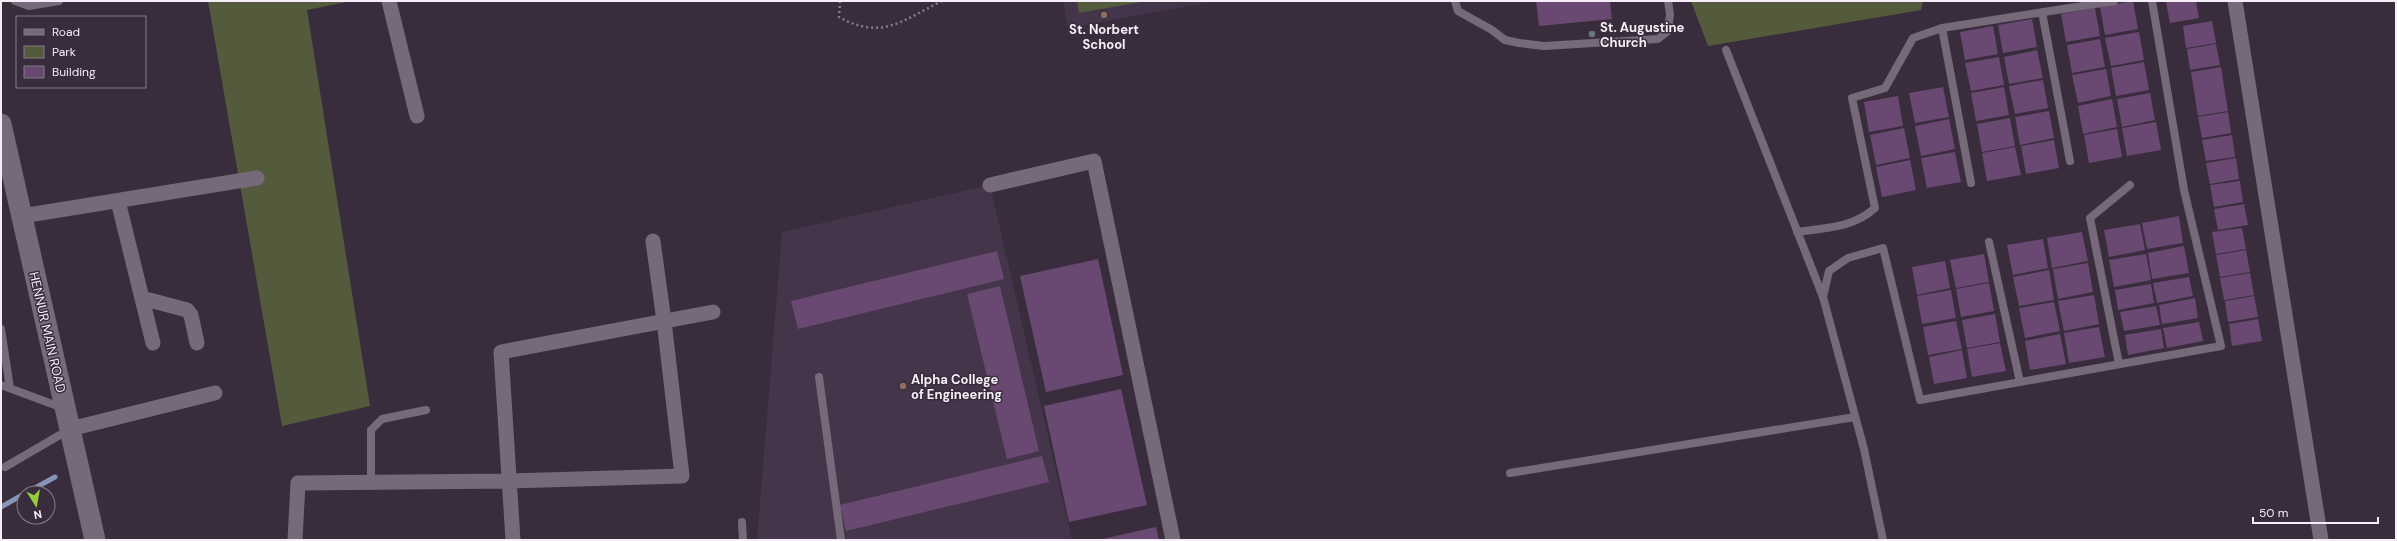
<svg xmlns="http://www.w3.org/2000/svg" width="2397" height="541" viewBox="0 0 2397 541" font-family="'DM Sans',sans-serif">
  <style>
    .built { fill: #44354a }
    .green { fill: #545b3c }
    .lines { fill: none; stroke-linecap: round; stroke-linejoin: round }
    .stream { stroke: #8594b7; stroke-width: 5 }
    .building { fill: #694872 }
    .path { stroke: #867c89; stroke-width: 2.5; stroke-dasharray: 2 3; stroke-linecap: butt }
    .service { stroke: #76697a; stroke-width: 8 }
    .minor { stroke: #76697a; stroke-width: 15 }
    .secondary { stroke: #76697a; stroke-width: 21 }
    .education-dot { fill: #8d6e63; stroke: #392d3d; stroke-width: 1.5 }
    .worship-dot { fill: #6b7280; stroke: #392d3d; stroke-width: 1.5 }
    .labels { text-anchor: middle; stroke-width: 3; stroke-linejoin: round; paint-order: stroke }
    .poi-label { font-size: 13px; font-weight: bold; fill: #f5edf7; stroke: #392d3d; text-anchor: start }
    .street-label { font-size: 13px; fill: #f5edf7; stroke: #392d3d }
  </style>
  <rect width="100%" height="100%" fill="#392d3d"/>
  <path class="built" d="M1063 1H1217L1068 28Z
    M990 185 1072 540H757L782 232Z"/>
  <path class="green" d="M208 1H352L307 10 370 406 282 426Z
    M1077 1H1147L1079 13Z
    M1691 1H1923L1921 10 1708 46Z"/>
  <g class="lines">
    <path class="stream" d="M26 493 55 477
      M1 507 24 494"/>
  </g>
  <path class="building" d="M1536 1H1610L1612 19 1539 26Z
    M2133 1 2138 29 2105 35 2100 7Z
    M2196 1 2199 18 2170 23 2166 2Z
    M2095 8 2100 36 2066 42 2061 14Z
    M2032 19 2037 47 2003 53 1998 25Z
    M2212 21 2216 43 2186 48 2183 26Z
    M1993 26 1998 54 1965 60 1960 32Z
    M2139 32 2144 60 2111 66 2105 38Z
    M2100 39 2105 67 2072 73 2067 45Z
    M2216 44 2220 65 2190 70 2187 49Z
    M2037 50 2043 78 2009 84 2004 57Z
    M1999 57 2004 85 1971 91 1965 63Z
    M2144 62 2149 90 2116 96 2111 68Z
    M2221 67 2228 111 2198 116 2191 72Z
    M2106 69 2111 96 2078 103 2072 75Z
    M2043 80 2048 108 2015 114 2009 86Z
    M1943 87 1949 117 1915 123 1909 93Z
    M2004 87 2009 115 1976 121 1971 93Z
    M2150 93 2155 120 2122 127 2117 99Z
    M1898 96 1903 126 1869 132 1864 102Z
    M2112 99 2117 127 2083 134 2078 106Z
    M2049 111 2054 138 2020 145 2015 117Z
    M2228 112 2231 133 2202 138 2198 117Z
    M2010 118 2015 146 1982 152 1977 124Z
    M1949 119 1955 149 1921 156 1915 126Z
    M2156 122 2161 150 2127 156 2122 128Z
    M1904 128 1910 158 1876 165 1870 135Z
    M2117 129 2122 157 2089 163 2084 135Z
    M2232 135 2235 157 2206 161 2202 140Z
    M2054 140 2059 168 2026 174 2021 146Z
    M2015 147 2021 175 1987 181 1982 153Z
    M1955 152 1961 182 1927 188 1921 158Z
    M2236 158 2239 179 2210 184 2206 163Z
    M1910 160 1916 190 1882 197 1876 167Z
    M2240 181 2243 202 2214 207 2210 185Z
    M2244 204 2248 225 2218 230 2214 209Z
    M2179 216 2183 243 2147 249 2142 223Z
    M2140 224 2145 250 2109 257 2104 230Z
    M2242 228 2246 249 2216 254 2212 232Z
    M2082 232 2088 261 2052 268 2047 238Z
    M2043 239 2048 268 2013 275 2007 245Z
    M2184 246 2189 273 2152 279 2148 253Z
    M2246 250 2250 272 2220 277 2216 255Z
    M997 251 1004 279 798 329 791 301Z
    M1984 254 1989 282 1956 288 1950 260Z
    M2146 254 2151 280 2114 287 2109 260Z
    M1098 259 1123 375 1046 392 1020 276Z
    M1945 261 1950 288 1917 295 1912 267Z
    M2088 263 2093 292 2058 299 2053 269Z
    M2049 270 2054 300 2019 306 2013 277Z
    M2250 273 2254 295 2224 300 2220 278Z
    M2189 277 2193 296 2157 303 2153 283Z
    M1989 283 1994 311 1961 317 1956 289Z
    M2151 284 2154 303 2118 310 2115 290Z
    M1000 286 1039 451 1007 459 967 294Z
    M1951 290 1956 318 1922 324 1917 296Z
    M2094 295 2099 324 2064 331 2058 301Z
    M2254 296 2258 317 2228 322 2225 301Z
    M2195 298 2198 318 2162 324 2159 305Z
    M2054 302 2060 331 2025 338 2019 308Z
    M2156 306 2160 325 2124 331 2120 312Z
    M1995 314 2000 342 1967 348 1962 320Z
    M2258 319 2262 341 2232 346 2229 324Z
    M1956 321 1962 349 1928 355 1923 327Z
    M2199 322 2203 341 2167 348 2163 328Z
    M2099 327 2105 357 2069 363 2064 333Z
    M2161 329 2164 348 2128 355 2125 335Z
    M2060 334 2066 364 2030 370 2025 341Z
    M2000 343 2006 371 1972 377 1967 349Z
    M1962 350 1967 378 1934 384 1929 357Z
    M1121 389 1147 505 1069 522 1044 406Z
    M1042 456 1049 482 846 531 840 505Z
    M1156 527 1159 540H1102V539Z"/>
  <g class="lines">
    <path class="path" d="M840 1 839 17C882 41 903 20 942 1"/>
    <path class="service" d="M15 1 29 6 59 1
      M1455 1 1458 11 1492 30 1505 40 1519 43 1544 46 1658 39 1668 31 1670 14 1668 1
      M2042 12 2070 161
      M1942 28 1971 183
      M1726 50 1823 297 1864 449 1883 540
      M1797 232C1826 228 1853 228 1875 208L1852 98 1885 88 1913 38 1942 28 2114 1
      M1989 242 2020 382
      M1823 297 1829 271 1848 258 1883 248 1920 400 2221 346 2184 190 2152 1
      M1 329 10 388
      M2119 364 2090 218 2130 185
      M819 377 841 540
      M1 385 63 408
      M5 467 70 429
      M1510 473 1855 417
      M371 482V430L382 419 426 410
      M742 522 743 540"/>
    <path class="minor" d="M389 1 417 116
      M2235 1 2321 540
      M990 185 1094 161 1173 540
      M118 201 153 343
      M22 216 257 178
      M142 298 187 310 191 315 197 343
      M70 429 215 393
      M295 540 298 483 509 481 682 476 664 321 653 241
      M513 540 501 352 713 312"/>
    <path class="secondary" d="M1 124 95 540"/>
  </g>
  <g class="education-dot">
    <circle cx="1104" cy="15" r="4"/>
    <circle cx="903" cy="386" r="4"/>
  </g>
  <circle class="worship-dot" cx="1592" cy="34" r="4"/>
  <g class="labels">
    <g class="poi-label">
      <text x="1600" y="32">St. Augustine<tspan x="1600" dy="15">Church</tspan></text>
      <text x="1104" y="34" text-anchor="middle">St. Norbert<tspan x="1104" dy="15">School</tspan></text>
      <text x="911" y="384">Alpha College<tspan x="911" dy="15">of Engineering</tspan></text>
    </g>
    <g class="street-label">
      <text transform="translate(48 332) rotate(77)" y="5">HENNUR MAIN ROAD</text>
    </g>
  </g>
  <rect width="2397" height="541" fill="none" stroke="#f5edf7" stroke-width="4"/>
  <rect x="16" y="16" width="130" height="72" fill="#392d3d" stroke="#847a87"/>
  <rect x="24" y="29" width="20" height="6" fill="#76697a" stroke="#847a87"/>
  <text x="52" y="36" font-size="12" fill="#f5edf7">Road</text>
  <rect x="24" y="46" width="20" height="12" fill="#545b3c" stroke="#847a87"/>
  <text x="52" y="56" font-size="12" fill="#f5edf7">Park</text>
  <rect x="24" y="66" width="20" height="12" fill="#694872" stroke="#847a87"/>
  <text x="52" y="76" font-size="12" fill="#f5edf7">Building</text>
  <g transform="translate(36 505) rotate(169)"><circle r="19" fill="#392d3d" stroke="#847a87"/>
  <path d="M0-3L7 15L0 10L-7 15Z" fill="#94cc3c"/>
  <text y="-6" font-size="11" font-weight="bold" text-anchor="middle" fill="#f5edf7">N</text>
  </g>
  <path d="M2253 517v6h125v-6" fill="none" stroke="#f5edf7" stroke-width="2"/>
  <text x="2259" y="517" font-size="12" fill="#f5edf7" stroke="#392d3d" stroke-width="3" paint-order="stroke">50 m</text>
</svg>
